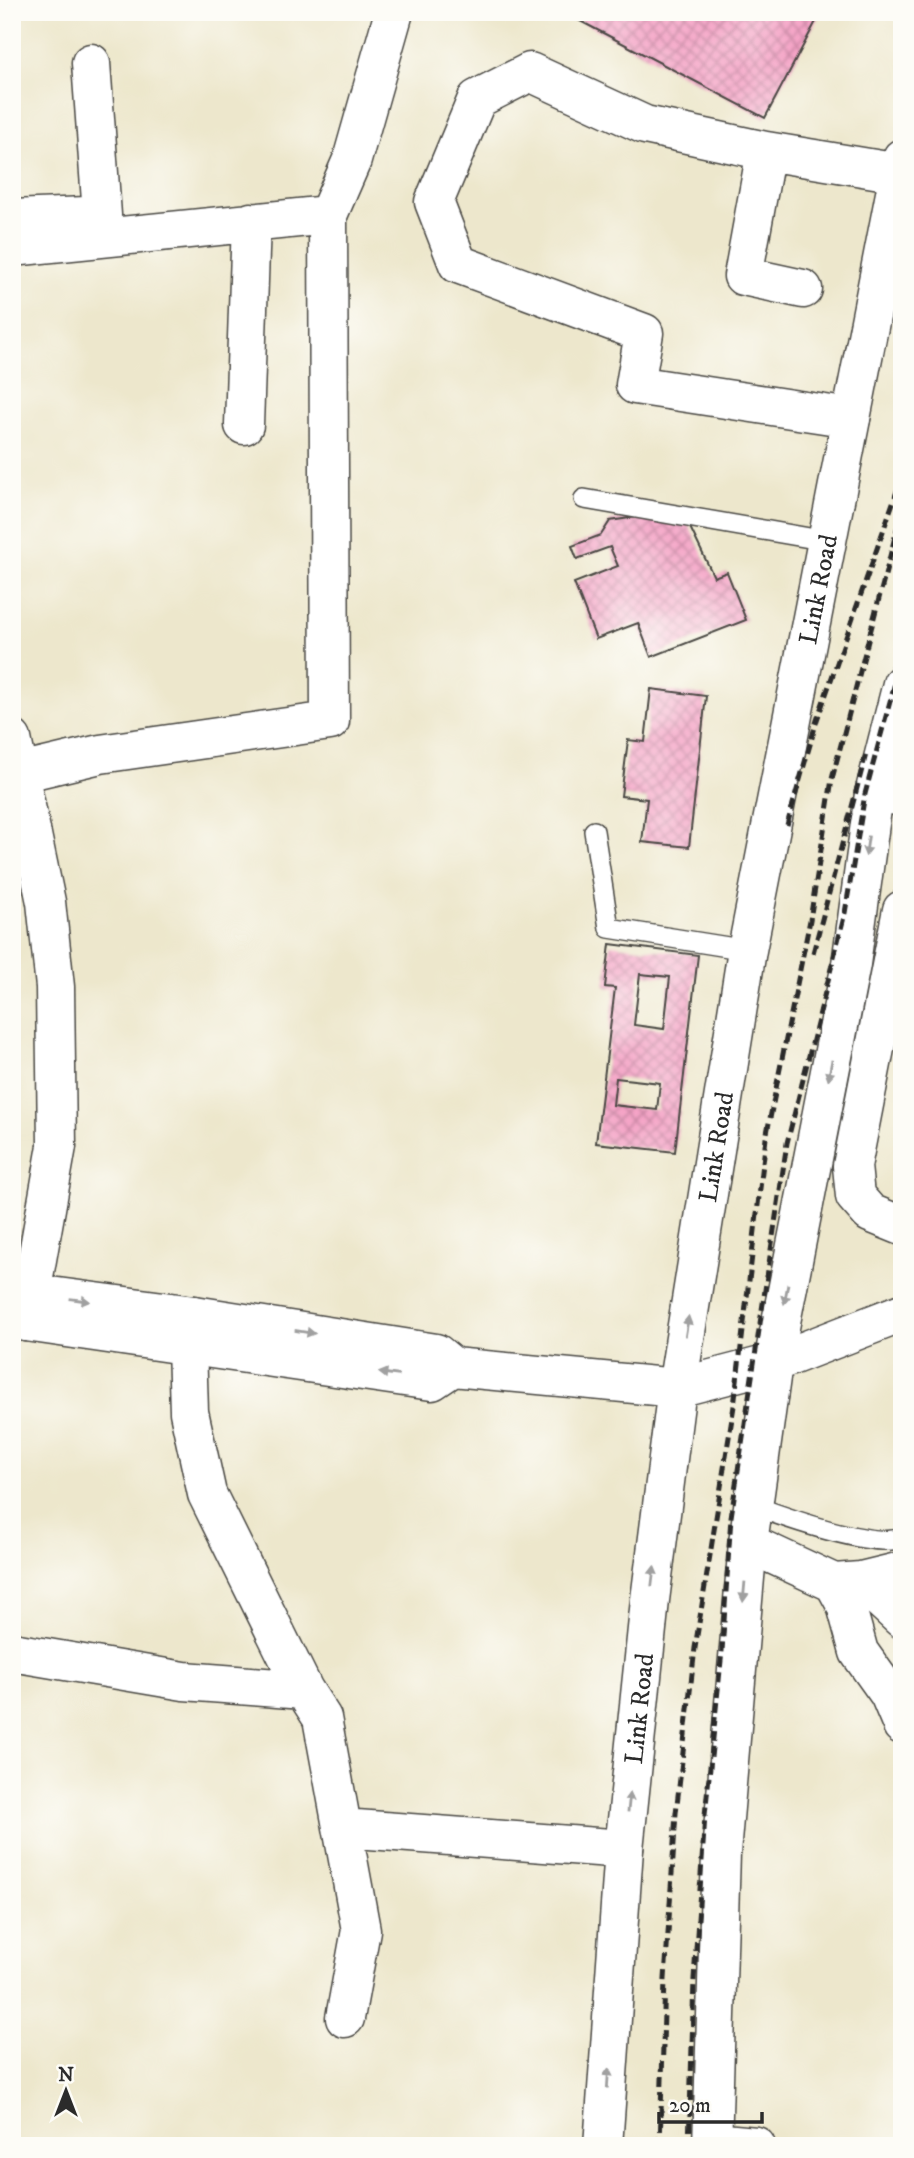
<svg xmlns="http://www.w3.org/2000/svg" width="914" height="2158" viewBox="0 0 914 2158" font-family="'IM FELL DW Pica',serif">
  <style>
    .building { fill: url(#building-cross-hatch); fill-rule: evenodd }
    .lines { fill: none; stroke-linecap: round; stroke-linejoin: round }
    .service-casing { stroke: #484743; stroke-width: 22 }
    .minor-casing { stroke: #484743; stroke-width: 41 }
    .tertiary-casing { stroke: #484743; stroke-width: 41 }
    .primary-casing { stroke: #484743; stroke-width: 41 }
    .service { stroke: #fff; stroke-width: 19 }
    .minor { stroke: #fff; stroke-width: 38 }
    .tertiary { stroke: #fff; stroke-width: 38 }
    .primary { stroke: #fff; stroke-width: 38 }
    .rail { stroke: #2b2b2b; stroke-width: 5; stroke-dasharray: 10 5; stroke-linecap: butt }
    .oneway { fill: #a0a0a0 }
    .labels { text-anchor: middle; stroke-width: 7; stroke-linejoin: round; paint-order: stroke }
    .street-label { font-size: 26px; fill: #2b2b2b; stroke: #fdfcf7 }
  </style>
  <defs>
    <pattern id="building-cross-hatch" width="8" height="8" patternUnits="userSpaceOnUse" patternTransform="scale(1.75)"><rect width="8" height="8" fill="#f4a1c5"/><path d="M0 0l8 8M0 8l8-8" fill="none" stroke="#c683a0"/></pattern>
  </defs>
  <rect width="100%" height="100%" fill="#fdfcf7"/>
  <filter id="ink" filterUnits="userSpaceOnUse"><feTurbulence type="fractalNoise" baseFrequency=".0143" numOctaves="2"/><feDisplacementMap in="SourceGraphic" scale="14" xChannelSelector="R" yChannelSelector="G"/><feConvolveMatrix kernelMatrix="1 2 1 2 8 2 1 2 1" color-interpolation-filters="sRGB"/></filter>
  <filter id="wash" filterUnits="userSpaceOnUse"><feTurbulence type="fractalNoise" baseFrequency=".00686" numOctaves="4" result="noise"/><feDisplacementMap in="SourceGraphic" scale="28" xChannelSelector="R" yChannelSelector="G"/><feGaussianBlur stdDeviation="1.57" result="paint"/><feColorMatrix in="noise" values="0 0 0 0 0 0 0 0 0 0 0 0 0 0 0 0 0 1.4 0 .05"/><feComposite in="paint" operator="in"/></filter>
  <g filter="url(#wash)">
    <rect width="100%" height="100%" fill="#ede7cc"/>
    <g id="blocks">
      <path class="building" d="M563 12H821L765 118Z
        M656 514 686 519 714 577 727 572 746 620 651 657 638 623 596 639 574 583 618 566 610 547 577 559 572 546 601 535 610 521Z
        M651 689 706 696 689 847 642 842 647 799 621 796 628 740 645 742Z
        M610 944 698 955 675 1152 596 1143 615 988 605 987ZM640 974 670 977 664 1029 634 1025ZM616 1078 660 1083 657 1110 613 1105Z"/>
    </g>
  </g>
  <g filter="url(#ink)">
    <use href="#blocks" fill-opacity="0" stroke="#484743" stroke-width="2"/>
    <g class="lines">
      <g class="service-casing">
        <path id="service" d="M584 499 827 541
          M594 831 609 928 747 950
          M754 1506C784 1517 873 1549 902 1538"/>
      </g>
      <g class="minor-casing">
        <path id="minor" d="M91 63 102 215
          M766 151 743 276 803 289
          M328 215 352 160 394 12
          M12 219 87 216
          M12 247 328 215 330 721 100 754 12 775
          M851 418 635 385 644 333 458 264 434 202 477 99 530 72 645 125 766 151 899 173
          M244 425 251 222
          M12 739 46 902 55 987 57 1146 26 1322
          M874 794 902 796
          M902 910 852 1166 855 1196 870 1213 902 1226
          M194 1315 187 1346 189 1412 207 1494 304 1690
          M748 1543 834 1583 846 1605 859 1652 889 1694 902 1725
          M861 1581 902 1619
          M834 1583 861 1581 902 1571
          M12 1652 184 1681 304 1690 322 1718 361 1930 345 2018
          M343 1828 624 1849
          M712 2142 756 2146"/>
      </g>
      <g class="tertiary-casing">
        <path id="tertiary" d="M12 1291 194 1315 436 1353 453 1367 677 1388 773 1363 902 1313
          M12 1320 432 1381 453 1367"/>
      </g>
      <g class="primary-casing">
        <g id="primary">
          <path id="s1" d="M603 2146 624 1849 650 1600 677 1388 747 950 902 158"/>
          <path d="M712 2146 721 1853 748 1543 773 1363 851 964 874 794 902 684"/>
        </g>
      </g>
      <use href="#service" class="service"/>
      <use href="#minor" class="minor"/>
      <use href="#tertiary" class="tertiary"/>
      <use href="#primary" class="primary"/>
      <path class="rail" d="M892 667 902 633
        M787 825 817 720 902 477
        M813 953 866 754
        M660 2146 665 1979 676 1813 695 1648 734 1406 766 1138 810 920 832 779 902 510
        M689 2146 694 1979 705 1815 722 1651 731 1517 787 1143 845 913 865 794 902 657"/>
    </g>
    <defs><path id="oneway-solid" d="M-6-.8H1V-3.2L6.5 0L1 3.2V.8H-6Z" transform="scale(1.75)"/></defs>
    <g class="oneway">
      <use href="#oneway-solid" transform="translate(867 846) rotate(98)"/>
      <use href="#oneway-solid" transform="translate(830 1070) rotate(101)"/>
      <use href="#oneway-solid" transform="translate(786 1294) rotate(101)"/>
      <use href="#oneway-solid" transform="translate(80 1300) rotate(8)"/>
      <use href="#oneway-solid" transform="translate(687 1326) rotate(-81)"/>
      <use href="#oneway-solid" transform="translate(305 1332) rotate(9)"/>
      <use href="#oneway-solid" transform="translate(389 1374) rotate(-172)"/>
      <use href="#oneway-solid" transform="translate(653 1576) rotate(-83)"/>
      <use href="#oneway-solid" transform="translate(744 1592) rotate(95)"/>
      <use href="#oneway-solid" transform="translate(629 1802) rotate(-84)"/>
      <use href="#oneway-solid" transform="translate(608 2078) rotate(-86)"/>
    </g>
  </g>
  <g class="labels">
    <g class="street-label">
      <text dy="9" stroke="none"><textPath href="#s1" startOffset="1573">Link Road</textPath></text>
      <text dy="9" stroke="none"><textPath href="#s1" startOffset="1006">Link Road</textPath></text>
      <text dy="9" stroke="none"><textPath href="#s1" startOffset="439">Link Road</textPath></text>
    </g>
  </g>
  <rect width="914" height="2158" fill="none" stroke="#fdfcf7" stroke-width="42"/>
  <g transform="translate(66 2091)" stroke="#fdfcf7" stroke-width="5" paint-order="stroke">
  <path d="M0-5L12 26L0 18L-12 26Z" fill="#2b2b2b"/>
  <text y="-10" font-size="19" font-weight="bold" text-anchor="middle" fill="#2b2b2b">N</text>
  </g>
  <path d="M659 2112v10h103v-10" fill="none" stroke="#2b2b2b" stroke-width="3.5"/>
  <text x="669" y="2112" font-size="21" fill="#2b2b2b" stroke="#fdfcf7" stroke-width="5" paint-order="stroke">20 m</text>
</svg>
